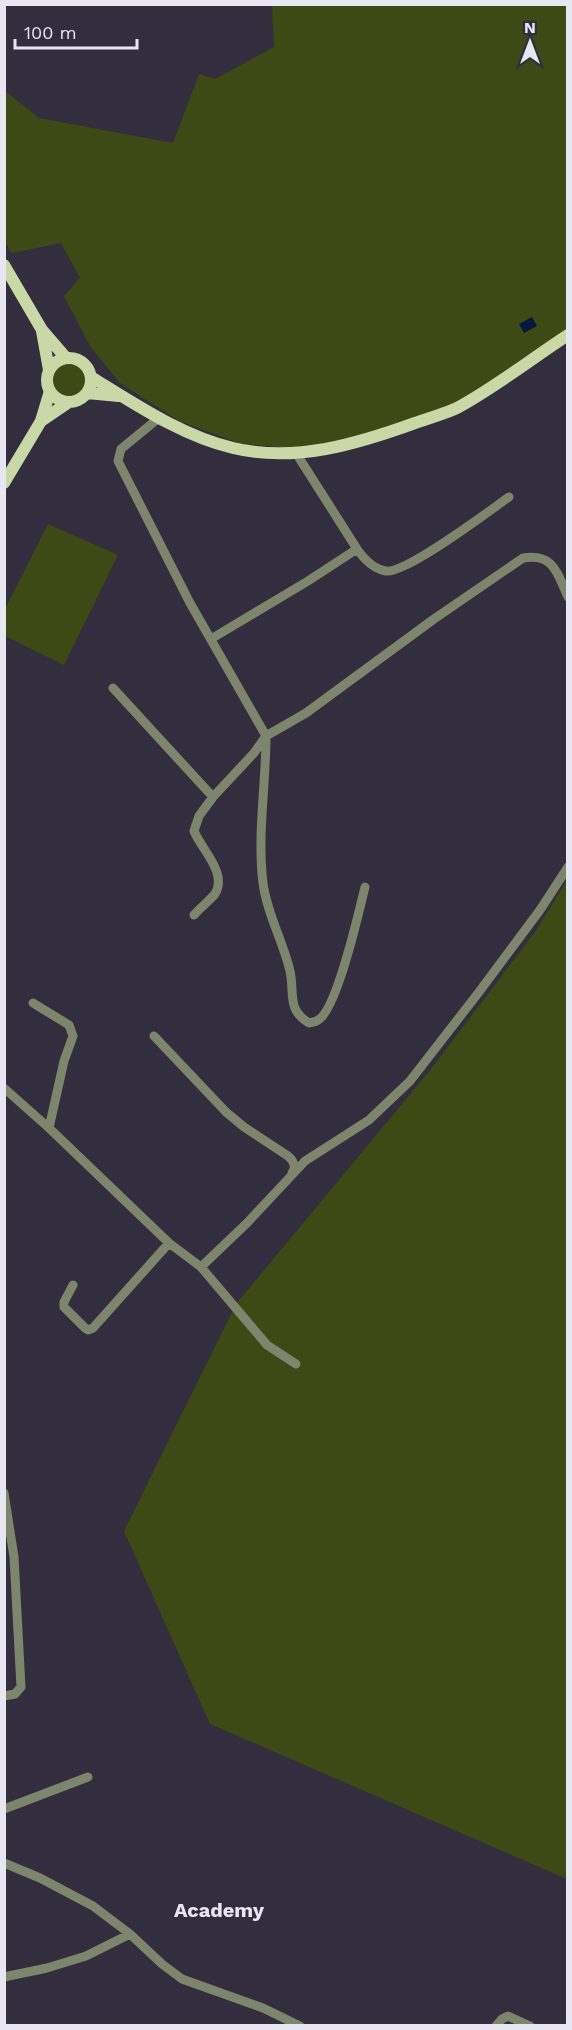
<svg xmlns="http://www.w3.org/2000/svg" width="572" height="2030" viewBox="0 0 572 2030" font-family="'Work Sans',sans-serif">
  <style>
    .green { fill: #3e4a15 }
    .water { fill: #061841 }
    .lines { fill: none; stroke-linecap: round; stroke-linejoin: round }
    .minor { stroke: #7d856c; stroke-width: 9 }
    .major { stroke: #c9d8a6; stroke-width: 12 }
    .labels { text-anchor: middle; stroke-width: 4.5; stroke-linejoin: round; paint-order: stroke }
    .quarter-label { font-size: 20px; font-weight: bold; fill: #e8e6f0; stroke: #322e3d }
  </style>
  <rect width="100%" height="100%" fill="#322e3d"/>
  <path class="green" d="M272 5H567V331L475 397 364 438 304 449 241 444 179 421 120 383 90 346 64 296 80 278 61 243 11 253 5 241 4 90 39 118 173 143 199 74 215 79 274 47Z
    M51 381a18 18 0 1 1 36 0a18 18 0 1 1-36 0Z
    M48 524 118 555 64 665 5 636V609Z
    M567 880V1879L210 1724 124 1531 236 1304 431 1069 535 932Z"/>
  <path class="water" d="M532 317 537 326 524 333 519 324Z"/>
  <g class="lines">
    <path class="minor" d="M160 417 121 449 118 461 190 603 266 736 306 713 434 619 523 558C554 553 557 573 568 597
      M296 453 357 549C364 559 373 569 386 571 406 574 489 511 509 497
      M211 639 308 581 357 549
      M113 688 213 797 254 753 266 736
      M266 736C266 785 257 834 263 883 267 914 283 941 290 971 295 993 286 1009 309 1023 312 1022 316 1022 318 1020 337 1010 359 911 365 887
      M194 915C200 908 209 901 215 894 228 873 201 849 194 831L199 816 213 797
      M33 1003 69 1025 73 1036 64 1061 49 1128
      M154 1036 226 1112 244 1127 288 1156 292 1160 295 1167 292 1173
      M4 1088 49 1128 169 1243 201 1267 267 1345 296 1364
      M201 1267 247 1223 305 1161 369 1120 410 1081 479 992 540 910 568 867
      M73 1285 64 1302V1307L85 1328 88 1330 93 1328 169 1243
      M4 1493 14 1557 21 1687 15 1694 4 1696
      M4 1809 88 1777
      M4 1863 40 1878 93 1906 130 1934 162 1964 182 1979 263 2008 300 2026
      M4 1977 47 1968 86 1956 130 1934
      M496 2026 502 2019 508 2016 530 2026"/>
    <path class="major" d="M4 265 42 330 66 358
      M42 331 49 370
      M47 380a22 22 0 1 1 44 0a22 22 0 1 1-44 0Z
      M91 377C135 404 182 436 233 448 295 463 357 444 415 423 429 418 444 414 457 408 496 387 531 359 568 335
      M87 393 119 396
      M41 421 69 402
      M4 483 41 421 50 391"/>
  </g>
  <g class="labels">
    <g class="quarter-label">
      <text x="219" y="1917">Academy</text>
    </g>
  </g>
  <rect width="572" height="2030" fill="none" stroke="#e8e6f0" stroke-width="12"/>
  <g transform="translate(530 42)" stroke="#322e3d" stroke-width="4.5" paint-order="stroke">
  <path d="M0-4.5L10 22L0 15L-10 22Z" fill="#e8e6f0"/>
  <text y="-9" font-size="16" font-weight="bold" text-anchor="middle" fill="#e8e6f0">N</text>
  </g>
  <path d="M15 39v9h122v-9" fill="none" stroke="#e8e6f0" stroke-width="3"/>
  <text x="24" y="39" font-size="18" fill="#e8e6f0" stroke="#322e3d" stroke-width="4.5" paint-order="stroke">100 m</text>
</svg>
